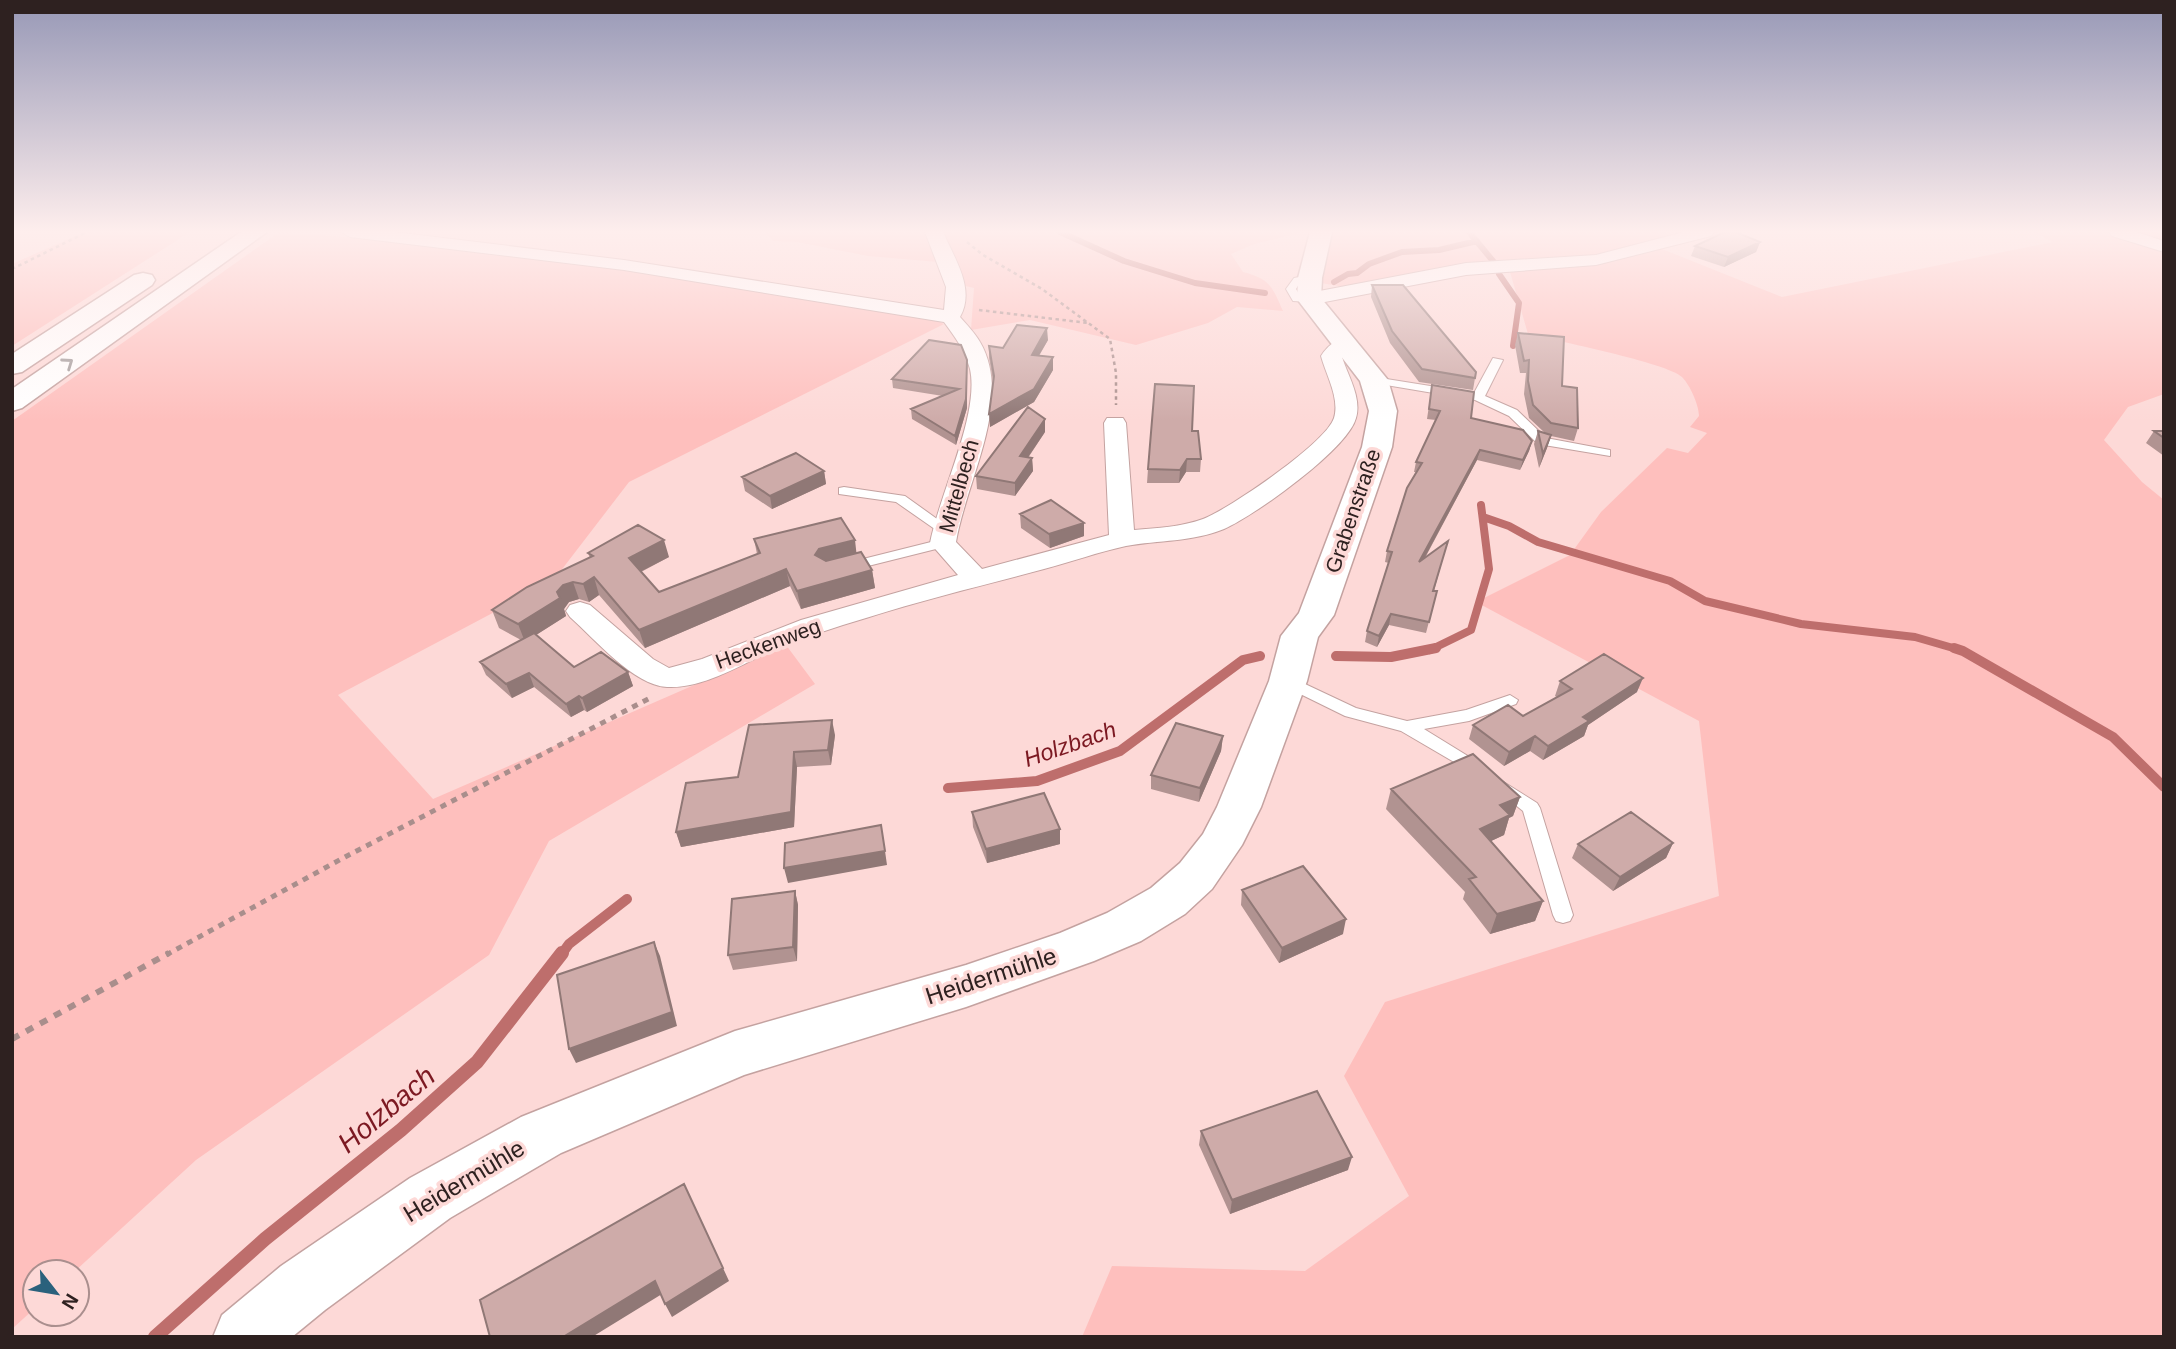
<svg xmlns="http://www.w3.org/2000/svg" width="2176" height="1349" viewBox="0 0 2176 1349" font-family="Arial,sans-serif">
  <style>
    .green { fill: #febfbd }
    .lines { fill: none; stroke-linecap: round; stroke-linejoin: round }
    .stream-far3 { stroke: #be6e6c; stroke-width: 6 }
    .stream-far2 { stroke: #be6e6c; stroke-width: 8 }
    .stream-far1 { stroke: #be6e6c; stroke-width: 10 }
    .stream { stroke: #be6e6c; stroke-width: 14 }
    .service-casing { stroke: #c4a2a0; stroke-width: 2 }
    .minor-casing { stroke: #c4a2a0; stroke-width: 2 }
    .tertiary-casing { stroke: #c4a2a0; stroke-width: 3 }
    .motorway-casing { stroke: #c4a2a0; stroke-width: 3 }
    .path-far2 { stroke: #a98e8c; stroke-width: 2.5; stroke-dasharray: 3.5 3.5; stroke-linecap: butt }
    .path-far1 { stroke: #a98e8c; stroke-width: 5; stroke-dasharray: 6 6; stroke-linecap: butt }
    .path { stroke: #a98e8c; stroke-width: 6; stroke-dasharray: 8 8; stroke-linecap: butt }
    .service { fill: #fff; fill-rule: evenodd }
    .minor { fill: #fff; fill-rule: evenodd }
    .tertiary { fill: #fff; fill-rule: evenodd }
    .motorway { fill: #fff; fill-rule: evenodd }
    .wall { fill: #b19391 }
    .shaded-wall { fill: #907876 }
    .building { fill: #ceaba9; stroke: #907876; stroke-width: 2 }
    .oneway { stroke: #a19b9b }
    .labels { text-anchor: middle; stroke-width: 7; stroke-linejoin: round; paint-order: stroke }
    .street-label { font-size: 21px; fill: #2e2120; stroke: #fdd9d7 }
    .water-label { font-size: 23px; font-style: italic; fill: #7c1922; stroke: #fdd9d7 }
    .near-street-label { font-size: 24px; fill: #2e2120; stroke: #fdd9d7 }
    .near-water-label { font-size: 28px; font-style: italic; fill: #7c1922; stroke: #fdd9d7 }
  </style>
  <rect width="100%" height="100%" fill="#fdd9d7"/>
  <path class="green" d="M84 232H190L12 346V264Z
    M765 232H1305L1254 244 1231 254 1243 272C1270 279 1272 286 1283 311L1237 307 1208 323 1136 345 1030 320 971 330 974 288 945 281 938 262 868 256 797 242 773 241Z
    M1331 232H1665L1684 236 1652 245 1782 297 2053 242 2033 232H2164V394L2128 407 2104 440 2142 482 2164 500V1337H1082L1112 1266 1305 1271 1409 1196 1344 1076 1385 1002 1719 896 1699 721 1476 602 1570 555 1601 512 1667 448 1688 453 1707 433 1690 427 1699 416C1699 405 1690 385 1682 377 1668 363 1553 340 1528 334L1508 265 1344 287 1321 283Z
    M278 233C497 242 715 284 931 318L944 324 629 482 553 581 338 695 433 799 786 645 815 684 549 841 489 955 196 1160 74 1272H35V1308L12 1329V421Z"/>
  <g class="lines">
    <path class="stream-far3" d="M1060 232 1124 261 1195 283 1265 293
      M1469 232 1493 261
      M1499 274 1519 303 1513 346
      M1334 282 1348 274 1357 273 1369 264 1402 252 1439 250 1477 241"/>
    <path class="stream-far2" d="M1483 517 1509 526 1538 542 1670 581 1705 601 1801 624 1915 637 1960 650
      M1430 650 1471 630 1489 569 1481 505"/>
    <path class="stream-far1" d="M1954 648 1963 651 2113 737 2164 787
      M1336 656 1391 657 1436 648
      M948 788 1037 781 1120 751 1243 660 1260 656
      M561 955 569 944 627 899"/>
    <path class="stream" d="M155 1337 265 1239 401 1130 477 1062 562 953"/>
    <g class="service-casing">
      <path id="service" d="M1310 275 1315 278 1313 280 1300 282 1296 289 1300 296 1314 299 1309 302 1293 301 1286 289 1294 278Z
        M1493 358 1503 360 1485 396 1517 410 1546 438 1610 450V456L1538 444 1509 416 1475 400 1374 383 1368 380 1374 377 1474 393Z
        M844 487 905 496 951 529 949 532H939L896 502 839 494V488Z
        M943 539 950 543 948 546 848 571 841 567 843 564Z
        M1288 676 1356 708 1407 721 1466 710 1510 695 1518 700 1516 704 1469 721 1424 729 1484 766 1487 770 1484 774 1478 776 1401 731 1345 716 1282 685 1280 681Z
        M1502 781 1537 803 1540 808 1573 915 1570 921 1563 923 1556 921 1553 915 1523 811 1493 787 1496 783Z"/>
    </g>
    <g class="minor-casing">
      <path id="minor" d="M341 232H394L624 260 944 310 946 287 925 232H943C954 258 976 289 960 317 967 325 975 333 980 342 1014 400 966 481 956 542L982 569 1109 535 1104 423 1107 418H1123L1126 423 1134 530C1157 528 1181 527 1203 519 1229 509 1326 443 1334 418 1340 398 1326 375 1321 356 1328 345 1339 336 1352 340L1355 344 1342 357C1348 376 1362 398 1356 418 1348 449 1254 516 1224 529 1192 542 1159 540 1126 546 1098 552 1071 562 1044 569 985 585 925 599 866 618 835 627 805 637 776 649 743 663 704 689 667 687 633 685 595 639 570 617L566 611 570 605 580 602 590 605 653 659 669 668 702 659 801 620 958 575 930 543C939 495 980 414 970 369 965 350 955 337 944 322L624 270 350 237Z
        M1684 232H1714L1711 236 1596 265 1466 275 1309 305 1299 299 1309 293 1466 263 1596 255Z
        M2109 232H2136L2164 241V252L2112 236Z"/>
    </g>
    <g class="tertiary-casing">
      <path id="tertiary" d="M1310 232H1332L1322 278 1321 298 1388 380 1397 411 1392 447 1334 615 1318 637 1307 681 1261 807 1242 845 1212 889 1185 914 1141 941 1094 961 966 1007 744 1075 561 1153 450 1218 325 1310 292 1337H213L222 1315 281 1266 410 1178 521 1117 735 1031 966 965 1060 933 1107 913 1151 888 1180 863 1203 834 1217 807 1269 681 1281 636 1299 613 1362 447 1369 411 1360 381 1297 299 1298 278Z"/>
    </g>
    <g class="motorway-casing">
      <path id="motorway" d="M241 232H267L22 408 12 411V389Z
        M143 273 152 275 155 280 152 285 22 372 12 374V354L134 275Z"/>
    </g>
    <path class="path-far2" d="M967 242 983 255 1042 289 1110 339 1116 373V405
      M12 269 87 232
      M979 310 1088 323"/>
    <path class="path-far1" d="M166 955 345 857 650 698"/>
    <path class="path" d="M12 1039 169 953"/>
    <use href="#service" class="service"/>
    <use href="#minor" class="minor"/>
    <use href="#tertiary" class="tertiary"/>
    <use href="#motorway" class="motorway"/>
  </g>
  <path class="wall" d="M1760 242 1756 252 1724 267 1691 256 1695 246Z
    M1372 285 1476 372 1473 390 1419 382 1390 343 1371 297Z
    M1518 333 1562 386 1578 428 1574 441 1551 436 1547 448 1539 468 1534 444 1538 431 1545 433 1529 418 1524 394 1526 373H1520L1515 345Z
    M1048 340 1039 356 1053 357V370L1034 402 990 427 993 381 989 358V346L1003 348Z
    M967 369V408L956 445 912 419 911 409 943 396 893 388 892 379Z
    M1432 385 1471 418 1532 441 1529 451 1520 470 1477 460 1425 558 1445 551 1434 591H1437L1426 633 1389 625 1377 647 1365 642 1367 631 1389 563 1385 562 1387 551 1416 472H1414L1416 462 1436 420 1427 419Z
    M1192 431 1201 459 1200 472H1186L1179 483H1147L1148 469Z
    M2154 431H2164V456L2146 443Z
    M1045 432 1028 458H1032L1033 471 1015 496 977 489 976 476Z
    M824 471 826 484 772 509 745 491 742 477Z
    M1020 514 1084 536 1050 548 1021 528Z
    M754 539 857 553 872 570 875 588 801 609 790 586 645 648 599 595 589 602 579 599 569 602 564 609 566 616 536 635 574 667 628 672 633 686 587 712 584 710 571 717 534 687 512 698 486 675 480 662 521 640 499 628 492 610 590 558 588 553 669 557 641 572 659 592 757 554Z
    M1560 681 1637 692 1588 725 1584 736 1543 760 1530 751 1504 766 1469 739 1473 725 1523 716 1557 697 1555 696Z
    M835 735 831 765 797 767 794 827 681 847 676 832 738 777Z
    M1223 736 1221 751 1199 802 1151 789V775Z
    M1391 789 1520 797 1513 816 1509 818 1504 835 1491 841 1543 901 1535 921 1490 934 1463 899 1465 892 1386 809Z
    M972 812 1060 844 987 863 973 827Z
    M1673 843 1666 858 1613 891 1572 858 1578 844Z
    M1242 890 1343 934 1279 963 1241 905Z
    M795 891 798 905 797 961 733 970 728 955Z
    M1201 1131 1348 1170 1230 1214 1199 1145Z"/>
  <path class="shaded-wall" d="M1760 242 1756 252 1724 267 1728 257Z
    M1047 328 1048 340 1032 367V355Z
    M1053 357V370L1034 402 990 427 989 414Z
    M967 360V408L956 445 955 436Z
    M1045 419V432L1020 469V456Z
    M1551 435 1547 448 1539 468 1543 454Z
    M1532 441 1529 451 1520 470 1523 460Z
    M1480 450 1477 460 1417 572 1419 562Z
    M1032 458 1033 471 1015 496V483Z
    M1187 459 1186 472 1179 483 1180 470Z
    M824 471 826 484 772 509 770 496Z
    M1084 523V536L1050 548 1049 534Z
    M664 540 669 557 634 575 629 558Z
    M855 540 857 558 822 566 815 555 819 549Z
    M786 569 790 586 645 648 639 630Z
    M872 570 875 588 801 609 797 591Z
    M594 577 599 595 589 602 583 584Z
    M573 582 579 599 569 602 564 609 566 616 525 642 518 624 563 585Z
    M1391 614 1389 625 1377 647 1379 636Z
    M628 672 633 686 587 712 582 698Z
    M529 673 534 687 512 698 506 684Z
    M1643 678 1637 692 1588 725 1584 736 1543 760 1548 746 1583 717Z
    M579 696 584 710 571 717 566 704Z
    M832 720 835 735 831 765 828 750Z
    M1223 736 1221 751 1199 802 1200 788Z
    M1535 736 1530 751 1504 766 1509 752Z
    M794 752 797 767 794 827 681 847 676 832Z
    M1520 797 1513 816 1509 818 1504 835 1474 849 1480 829 1500 805Z
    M1060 829V844L987 863 986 849Z
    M1673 843 1666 858 1613 891 1620 877Z
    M885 851 887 865 788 883 784 868Z
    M795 891 798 905 797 961 793 947Z
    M1543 901 1535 921 1490 934 1497 914Z
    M1346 919 1343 934 1279 963 1282 948Z
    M654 942 660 956 677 1026 576 1063 569 1049Z
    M1352 1157 1348 1170 1230 1214 1232 1200Z
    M723 1268 729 1281 672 1317 665 1304Z
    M655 1281 662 1294 592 1337H563Z"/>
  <path class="building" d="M1725 232H1736L1760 242 1728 257 1695 246Z
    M1372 285H1403L1476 372 1475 378 1422 369 1392 331Z
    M1017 325 1047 328 1032 355 1053 357 1034 389 989 414 994 376 989 346 1003 348Z
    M1518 333 1564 337 1562 386 1577 388 1578 428 1551 423 1533 405 1528 381 1529 360 1524 361Z
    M929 340 961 345 967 360 966 399 955 436 911 409 959 389 892 379Z
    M1155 384 1194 386 1192 431H1198L1201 459H1187L1180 470 1148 469Z
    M1432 385 1474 392 1471 418 1523 430 1532 441 1523 460 1480 450 1419 562 1448 541 1433 591H1437L1429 622 1391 614 1379 636 1367 631 1392 552 1387 551 1407 488 1422 463 1416 462 1440 411 1429 409Z
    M1028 407 1045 419 1020 456 1032 458 1015 483 976 476Z
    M1538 431 1551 435 1543 454Z
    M2154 431H2164V438Z
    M796 453 824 471 770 496 742 477Z
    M1051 500 1084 523 1049 534 1020 514Z
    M841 518 855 540 819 549 815 555 826 561 861 552 872 570 797 591 786 569 639 630 594 577 583 584 573 582 563 585 557 592 560 598 518 624 492 610 527 587 593 556 588 553 638 525 664 540 629 558 659 592 760 553 754 539Z
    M534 633 574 667 601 652 628 672 582 698 579 696 566 704 529 673 506 684 480 662Z
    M1604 654 1643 678 1583 717 1589 721 1548 746 1535 736 1509 752 1473 725 1508 705 1523 716 1572 689 1560 681Z
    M832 720 828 750 794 752 791 812 676 832 686 783 738 777 749 725Z
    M1176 723 1223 736 1200 788 1151 775Z
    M1473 754 1520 797 1500 805 1510 815 1480 829 1543 901 1497 914 1469 879 1476 877 1391 789Z
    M1044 793 1060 829 986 849 972 812Z
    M1631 812 1673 843 1620 877 1578 844Z
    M881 825 885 851 784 868 785 843Z
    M1303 866 1346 919 1282 948 1242 890Z
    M795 891 793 947 728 955 732 899Z
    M654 942 672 1012 569 1049 557 975Z
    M1317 1091 1352 1157 1232 1200 1201 1131Z
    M684 1184 723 1268 665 1304 655 1281 563 1337H490L480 1300Z"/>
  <defs><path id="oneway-chevron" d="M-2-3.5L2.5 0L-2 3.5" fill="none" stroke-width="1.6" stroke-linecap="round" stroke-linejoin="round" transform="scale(1.75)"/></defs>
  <use class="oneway" href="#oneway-chevron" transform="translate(68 363) rotate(-35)"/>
  <linearGradient id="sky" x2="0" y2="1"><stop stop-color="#9798b6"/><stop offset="0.55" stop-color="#feeeed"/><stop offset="1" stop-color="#feeeed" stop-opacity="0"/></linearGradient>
  <rect width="2176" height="421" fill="url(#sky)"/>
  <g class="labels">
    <g class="street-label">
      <text transform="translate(959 486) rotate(-74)" y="7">Mittelbech</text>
      <text transform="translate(1353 511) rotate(-71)" y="7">Grabenstraße</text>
      <text transform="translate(768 644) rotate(-20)" y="7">Heckenweg</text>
    </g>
    <g class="water-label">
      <text transform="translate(1070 744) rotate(-19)" y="8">Holzbach</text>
    </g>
    <g class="near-street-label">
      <text transform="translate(991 976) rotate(-18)" y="8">Heidermühle</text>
      <text transform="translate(464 1181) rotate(-31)" y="8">Heidermühle</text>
    </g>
    <g class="near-water-label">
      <text transform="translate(386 1109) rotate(-40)" y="10">Holzbach</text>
    </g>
  </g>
  <rect width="2176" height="1349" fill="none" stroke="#2e2120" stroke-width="28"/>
  <g transform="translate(56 1293) rotate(121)"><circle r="33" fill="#fdd9d7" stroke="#aa8f8e" stroke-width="2"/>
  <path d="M0-5L12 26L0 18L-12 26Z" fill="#2a617c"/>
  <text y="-10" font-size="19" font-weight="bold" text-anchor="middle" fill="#2e2120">N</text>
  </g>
</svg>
